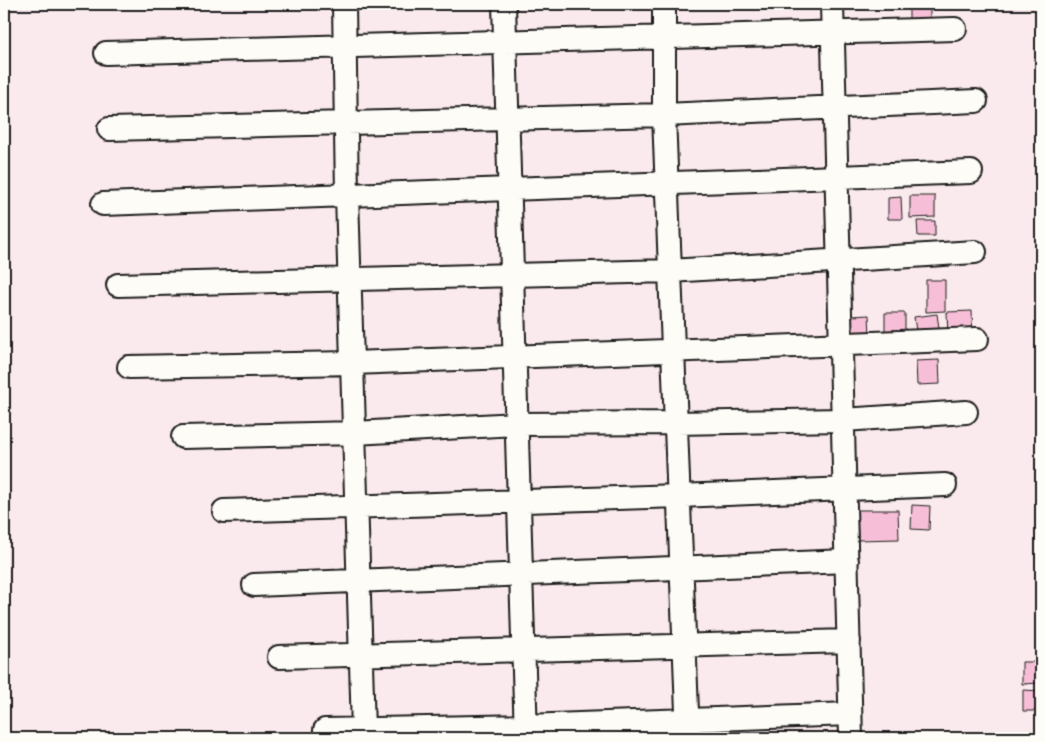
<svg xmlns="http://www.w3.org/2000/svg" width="1045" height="742" viewBox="0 0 1045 742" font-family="Itim,sans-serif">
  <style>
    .building { fill: #f6bfd7; stroke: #1c1c1c }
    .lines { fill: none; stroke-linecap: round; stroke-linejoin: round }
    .minor-casing { stroke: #1c1c1c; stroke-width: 26 }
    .minor { stroke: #fdfcf7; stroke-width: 22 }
  </style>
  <rect width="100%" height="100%" fill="#fbeaed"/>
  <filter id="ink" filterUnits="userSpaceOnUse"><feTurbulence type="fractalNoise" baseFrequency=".02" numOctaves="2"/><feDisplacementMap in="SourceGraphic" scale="10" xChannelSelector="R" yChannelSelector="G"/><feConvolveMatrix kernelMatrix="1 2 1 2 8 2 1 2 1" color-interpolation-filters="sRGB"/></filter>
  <g filter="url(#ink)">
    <path class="building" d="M909 4H930V24L909 25Z
      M910 196H935V217L910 218Z
      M901 197 902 219H888V198Z
      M917 221H935V236H918Z
      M926 280H945V311L926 312Z
      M972 311 973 337H948L947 312Z
      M885 313H905V336H885Z
      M937 314 940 335 917 338 914 317Z
      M869 315 870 335H853L852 316Z
      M939 360 940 384 917 385 916 361Z
      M912 505 930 506 929 530 911 529Z
      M857 510H898L899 539 858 540Z
      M1022 662H1041V683L1022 684Z
      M1023 690 1041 691V711H1023Z
      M1020 736H1041V738H1020Z"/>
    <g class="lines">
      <g class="minor-casing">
        <path id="minor" d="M344 4 347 195 363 730
          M504 4 526 738
          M664 4V115L688 738
          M832 4 851 738
          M106 53 955 29
          M109 129 664 115 976 101
          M103 204 971 172
          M118 285 670 271 975 252
          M129 367 353 363 977 339
          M183 437 355 433 517 424 676 423 843 420 966 412
          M224 511 679 496 945 485
          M254 585 847 561
          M279 657 849 641
          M325 730 525 726 850 714"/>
      </g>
      <use href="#minor" class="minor"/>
    </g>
  </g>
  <rect width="1045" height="742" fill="none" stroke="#fdfcf7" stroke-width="20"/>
  <rect x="10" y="10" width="1025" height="722" fill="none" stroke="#1c1c1c" stroke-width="2" filter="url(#ink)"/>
</svg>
